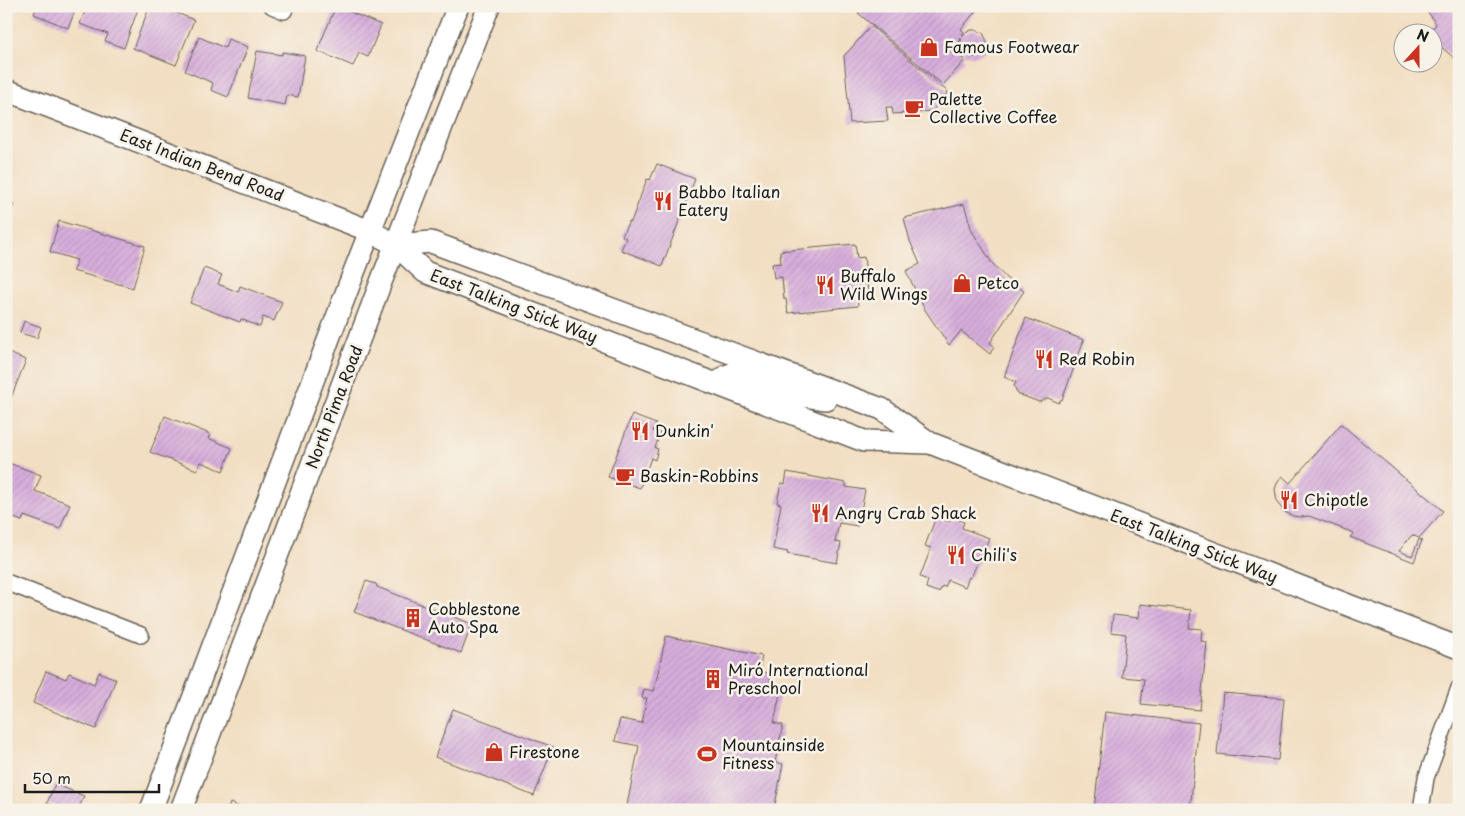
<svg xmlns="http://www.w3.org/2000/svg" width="1465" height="816" viewBox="0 0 1465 816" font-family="'Playpen Sans',sans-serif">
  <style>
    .building { fill: url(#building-hatch) }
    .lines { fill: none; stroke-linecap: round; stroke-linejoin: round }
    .minor-casing { stroke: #676056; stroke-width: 18 }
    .secondary-casing { stroke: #676056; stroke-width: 24 }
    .minor { stroke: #fff; stroke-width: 15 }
    .secondary { stroke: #fff; stroke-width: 21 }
    .labels { text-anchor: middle; stroke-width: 5; stroke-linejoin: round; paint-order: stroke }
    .poi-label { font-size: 16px; fill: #1c1c1c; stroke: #f7f3e8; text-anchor: start }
    .street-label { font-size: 16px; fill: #1c1c1c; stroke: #f7f3e8 }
  </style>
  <defs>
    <pattern id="building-hatch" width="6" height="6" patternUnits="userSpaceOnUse" patternTransform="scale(1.25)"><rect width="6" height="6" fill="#d7aedc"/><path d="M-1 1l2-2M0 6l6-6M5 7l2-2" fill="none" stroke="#b895bc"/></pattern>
  </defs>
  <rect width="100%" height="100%" fill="#f7f3e8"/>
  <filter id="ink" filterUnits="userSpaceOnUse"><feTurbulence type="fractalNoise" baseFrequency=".02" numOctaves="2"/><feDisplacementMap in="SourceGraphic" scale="10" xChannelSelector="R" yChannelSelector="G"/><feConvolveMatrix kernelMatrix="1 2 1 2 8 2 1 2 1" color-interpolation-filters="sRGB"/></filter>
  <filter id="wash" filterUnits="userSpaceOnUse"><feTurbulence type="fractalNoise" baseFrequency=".0096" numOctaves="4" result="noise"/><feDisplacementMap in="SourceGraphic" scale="20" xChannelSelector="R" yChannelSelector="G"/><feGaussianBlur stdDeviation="1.12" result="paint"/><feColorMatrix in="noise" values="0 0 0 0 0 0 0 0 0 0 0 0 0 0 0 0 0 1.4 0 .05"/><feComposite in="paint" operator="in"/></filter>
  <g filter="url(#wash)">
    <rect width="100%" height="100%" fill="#f2dec2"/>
    <g id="blocks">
      <path class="building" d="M37 6H77L68 28 34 14Z
        M87 6H139L124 48 105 41 108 34 80 24Z
        M150 6H160L194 20 176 65 133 48Z
        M336 6 381 25 368 57 359 53 353 66 317 51Z
        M864 6H980L961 29 964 32 962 35 971 30H975L983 33 987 41 986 50 983 53 975 57 966 55 961 47V37L959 44 961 51 965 55 962 58 965 60 943 85 858 13Z
        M1424 6H1459V66L1453 57 1432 39V32H1427L1428 29 1431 27 1433 28 1436 24Z
        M871 26 948 92 932 111 893 114 892 107H886L888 121 850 123 844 56Z
        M199 37 225 48 228 39 248 47 228 97 211 90 213 83 185 71Z
        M257 51 282 55V52L305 56 298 97 287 95 285 105 248 98Z
        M657 164 695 179 662 266 621 250 626 238 622 236 625 229 629 221 631 222 647 179 650 180Z
        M6 201 14 204 6 223Z
        M964 204 972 231 992 263 1006 278 1024 291 990 343 994 346 990 354 961 331 949 345 925 310 906 271 920 264 910 241 904 218Z
        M59 221 145 246 133 288 73 271 77 260 50 252Z
        M855 244 857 258 864 257 868 291 857 292 858 306 788 313 786 299H784L782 277 774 278 772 264 781 263 780 251Z
        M204 268 222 275 218 284 238 292 240 286 282 302 274 321 263 317 260 327 241 319 240 322 190 303Z
        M1026 318 1084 340 1062 400H1060L1059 403 1048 398 1039 402 1018 394 1014 386 1016 382 1004 377Z
        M24 321 41 327 37 338 20 333Z
        M6 352 26 360 9 403 6 402Z
        M632 415 656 424 653 431 660 433 655 448 658 449 655 460 651 458 640 488 608 477Z
        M165 416 210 434 208 438 232 448 223 471 201 462 197 470 150 452Z
        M1341 424 1443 511 1419 538 1412 535 1399 551 1412 556 1419 539 1422 540 1414 562 1350 537 1354 533 1309 516 1301 517 1293 516 1285 512 1277 503 1275 489 1278 481 1282 476 1290 483Z
        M6 462 41 475 35 491 70 504 60 529 24 516 22 521 6 515Z
        M787 472 846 483V487L865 490 858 526 839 523 835 542 841 543 837 563 787 554 788 552 773 549 781 504 777 503 781 483 785 484Z
        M936 517 949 522 951 517 964 522 962 528 989 538 980 562 978 561 971 578 969 577 965 587 948 580 945 587 942 586 940 591 937 592 926 588 928 580 920 577 931 548 925 546Z
        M366 581 376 584 377 587 472 624 461 653 354 612Z
        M1140 604 1191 610 1189 628 1202 629 1201 641 1207 642 1200 710 1141 704 1144 679 1122 677 1126 634 1111 632 1113 615 1139 618Z
        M666 636 762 656 759 671 772 674 769 685 781 688 774 723 783 725 775 762 783 764 774 810H626L639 746 615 741 620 719 642 723 647 698H642L644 689 654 691Z
        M46 671 66 679 69 673 94 684 99 672 116 679 96 729 33 703Z
        M1223 693 1284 698 1278 760 1217 754Z
        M453 709 553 747 534 796 435 757Z
        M1105 712 1199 723 1190 810H1094Z
        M55 784 84 796 78 810H65L47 803Z
        M230 803 247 810H228Z"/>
    </g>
  </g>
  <g filter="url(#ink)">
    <use href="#blocks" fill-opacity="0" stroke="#676056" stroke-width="1"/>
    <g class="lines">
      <g class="minor-casing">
        <path id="minor" d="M272 6 284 11 286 6
          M6 582 141 635
          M1421 810 1426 778 1459 688"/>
      </g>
      <g class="secondary-casing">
        <path id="secondary" d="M6 90 370 231 396 245 425 272 864 441 930 443
          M396 245 431 242 882 409 930 443 1459 648
          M716 384 728 375 738 372 804 396 826 399
          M151 810 354 272 458 6
          M181 810 381 282 489 6"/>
      </g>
      <use href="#minor" class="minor"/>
      <use href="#secondary" class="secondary"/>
    </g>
  </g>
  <defs>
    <g id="shop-bare" transform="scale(1.5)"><path d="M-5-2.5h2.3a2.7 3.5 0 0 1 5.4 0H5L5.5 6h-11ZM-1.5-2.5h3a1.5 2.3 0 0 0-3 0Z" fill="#c8321e" stroke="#f7f3e8" stroke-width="2.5" paint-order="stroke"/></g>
    <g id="cafe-bare" transform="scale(1.5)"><path d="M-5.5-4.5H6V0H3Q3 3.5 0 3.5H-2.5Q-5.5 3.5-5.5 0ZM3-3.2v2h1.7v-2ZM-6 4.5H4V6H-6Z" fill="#c8321e" stroke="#f7f3e8" stroke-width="2.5" paint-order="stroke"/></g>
    <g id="restaurant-bare" transform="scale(1.5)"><path d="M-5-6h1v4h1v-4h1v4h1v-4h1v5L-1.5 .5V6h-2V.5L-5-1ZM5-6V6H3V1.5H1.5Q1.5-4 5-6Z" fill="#c8321e" stroke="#f7f3e8" stroke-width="2.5" paint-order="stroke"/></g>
    <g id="building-bare" transform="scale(1.5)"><path d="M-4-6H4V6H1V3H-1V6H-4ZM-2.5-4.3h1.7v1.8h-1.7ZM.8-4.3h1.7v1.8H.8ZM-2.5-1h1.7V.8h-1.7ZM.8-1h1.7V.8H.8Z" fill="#c8321e" stroke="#f7f3e8" stroke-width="2.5" paint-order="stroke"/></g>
    <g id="stadium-bare" transform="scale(1.5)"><path d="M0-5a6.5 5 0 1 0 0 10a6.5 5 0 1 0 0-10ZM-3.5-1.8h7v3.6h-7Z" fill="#c8321e" stroke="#f7f3e8" stroke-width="2.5" paint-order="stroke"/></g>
  </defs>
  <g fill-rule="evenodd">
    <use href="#shop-bare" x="929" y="47"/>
    <use href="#cafe-bare" x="914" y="108"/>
    <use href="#restaurant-bare" x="663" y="201"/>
    <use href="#shop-bare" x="962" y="283"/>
    <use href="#restaurant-bare" x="825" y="285"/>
    <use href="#restaurant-bare" x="1044" y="359"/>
    <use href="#restaurant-bare" x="640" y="431"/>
    <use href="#cafe-bare" x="625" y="476"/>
    <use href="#restaurant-bare" x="1289" y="500"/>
    <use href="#restaurant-bare" x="820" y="513"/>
    <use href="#restaurant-bare" x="956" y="555"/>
    <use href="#building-bare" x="413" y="618"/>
    <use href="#building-bare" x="713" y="679"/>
    <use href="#shop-bare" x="494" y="752"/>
    <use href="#stadium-bare" x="707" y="754"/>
  </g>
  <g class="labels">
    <g class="poi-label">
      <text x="944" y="53">Famous Footwear</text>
      <text x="929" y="105">Palette<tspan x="929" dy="18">Collective Coffee</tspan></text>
      <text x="678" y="198">Babbo Italian<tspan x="678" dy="18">Eatery</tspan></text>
      <text x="840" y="282">Buffalo<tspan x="840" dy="18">Wild Wings</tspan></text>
      <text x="977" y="289">Petco</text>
      <text x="1059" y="365">Red Robin</text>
      <text x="655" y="437">Dunkin'</text>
      <text x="640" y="482">Baskin-Robbins</text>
      <text x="1304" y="506">Chipotle</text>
      <text x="835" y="519">Angry Crab Shack</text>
      <text x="971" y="561">Chili's</text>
      <text x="428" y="615">Cobblestone<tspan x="428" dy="18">Auto Spa</tspan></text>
      <text x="728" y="676">Miró International<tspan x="728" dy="18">Preschool</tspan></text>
      <text x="722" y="751">Mountainside<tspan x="722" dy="18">Fitness</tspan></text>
      <text x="509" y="758">Firestone</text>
    </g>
    <g class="street-label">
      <text transform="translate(202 165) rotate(21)" y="6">East Indian Bend Road</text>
      <text transform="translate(514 306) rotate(21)" y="6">East Talking Stick Way</text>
      <text transform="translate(334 407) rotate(-69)" y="6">North Pima Road</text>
      <text transform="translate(1194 546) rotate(21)" y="6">East Talking Stick Way</text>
    </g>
  </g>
  <rect width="1465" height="816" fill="none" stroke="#f7f3e8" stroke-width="25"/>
  <g transform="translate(1418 48) rotate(21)"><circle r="24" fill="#f7f3e8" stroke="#9f9d96"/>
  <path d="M0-4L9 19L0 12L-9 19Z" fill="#c8321e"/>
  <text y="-8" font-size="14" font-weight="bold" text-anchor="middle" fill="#1c1c1c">N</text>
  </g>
  <path d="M25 784v8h134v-8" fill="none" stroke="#1c1c1c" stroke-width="2.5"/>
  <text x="32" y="784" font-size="15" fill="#1c1c1c" stroke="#f7f3e8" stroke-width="4" paint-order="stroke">50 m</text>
</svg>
